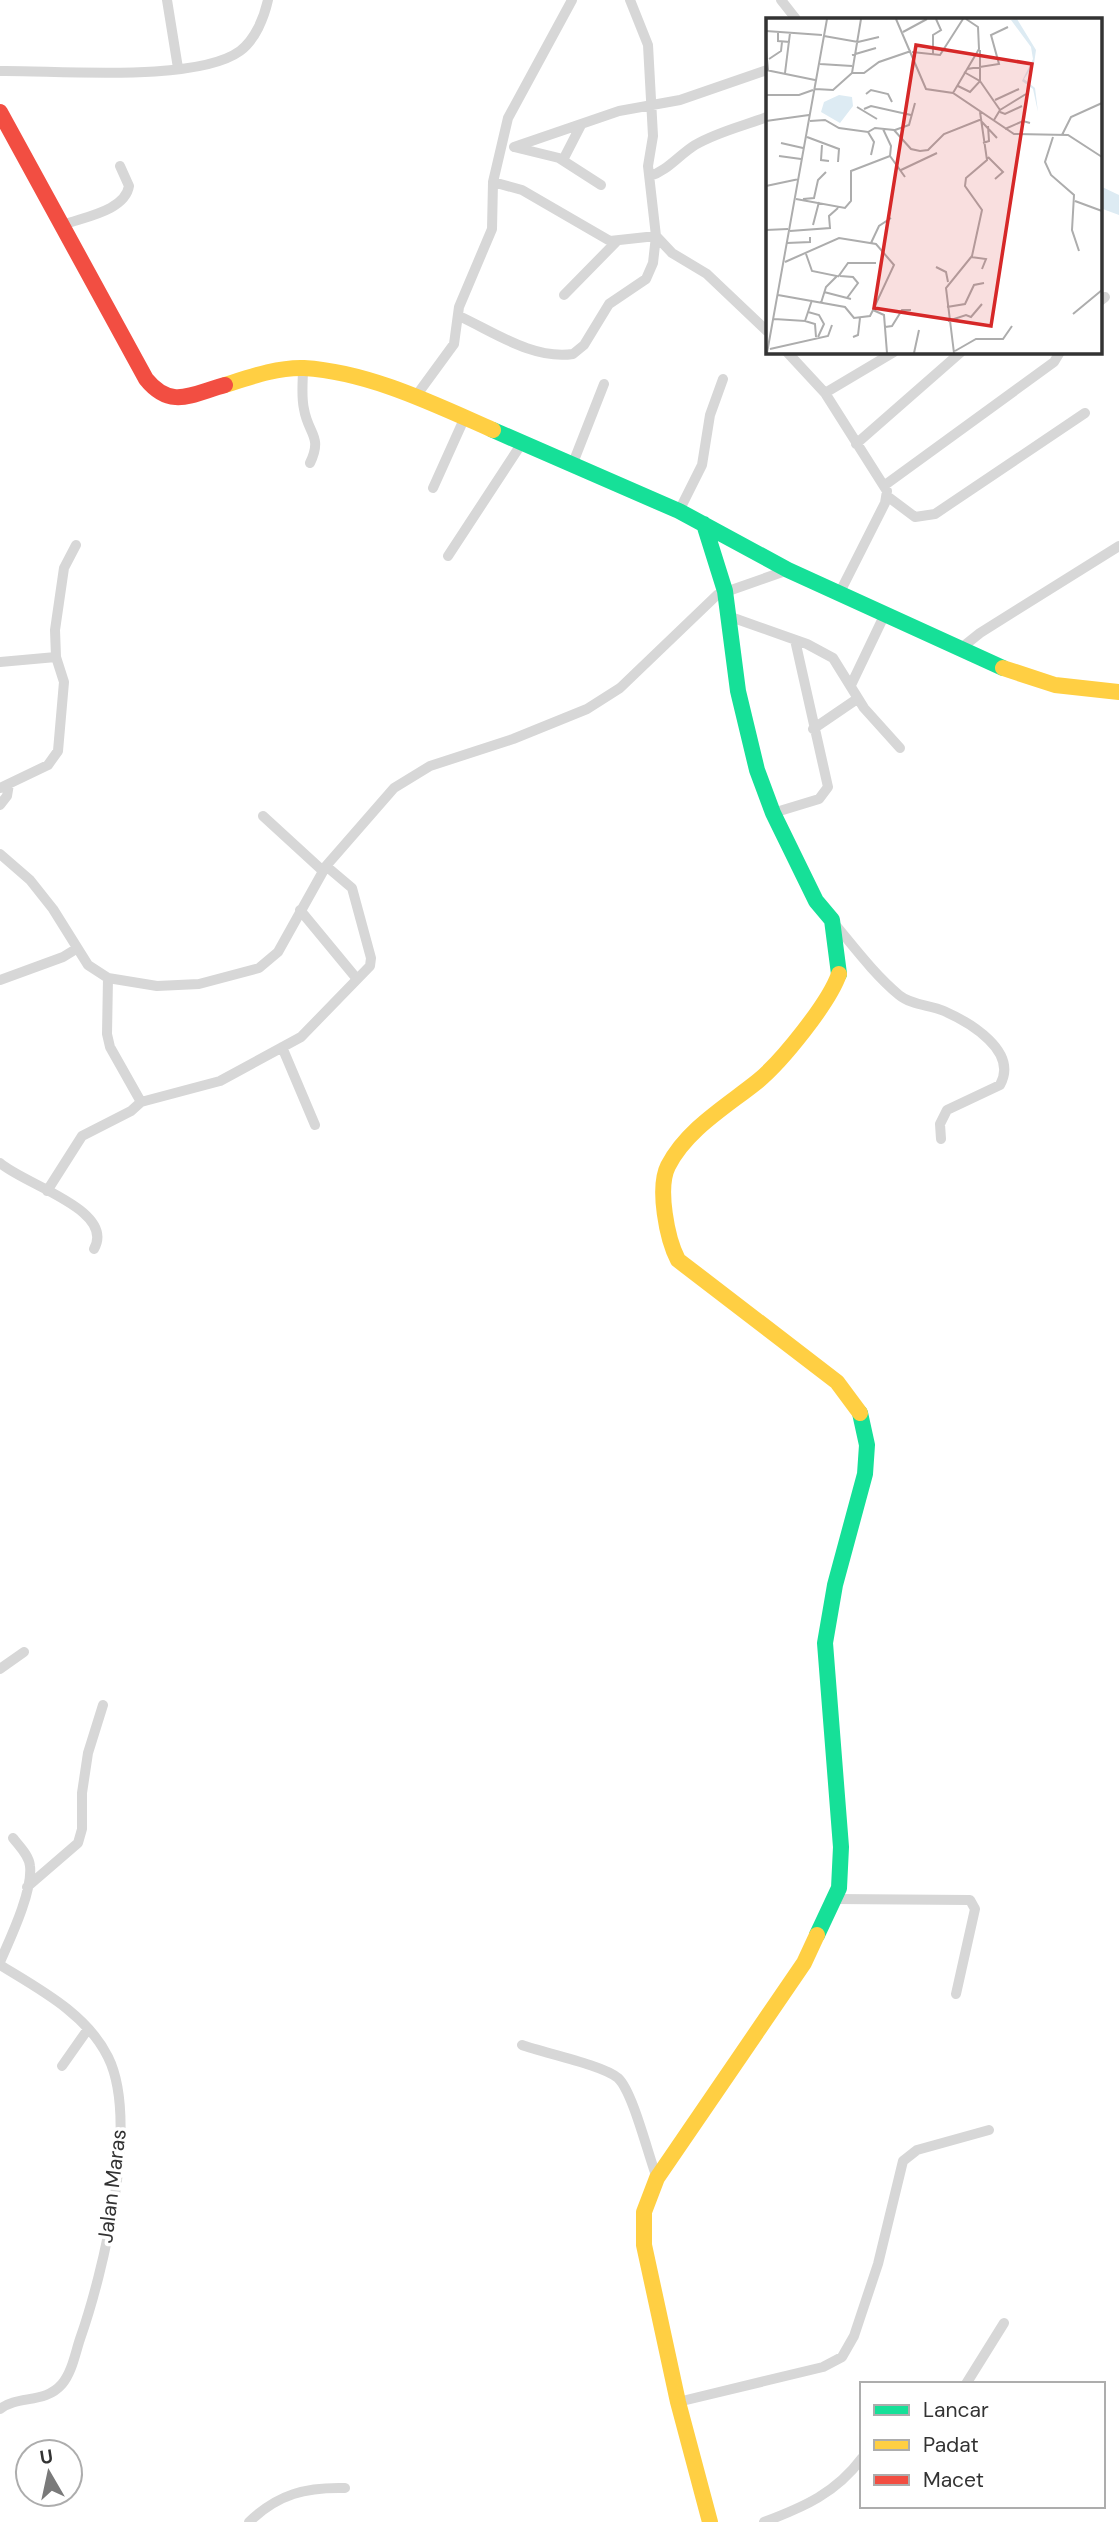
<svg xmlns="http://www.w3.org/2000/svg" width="1119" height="2522" viewBox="0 0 1119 2522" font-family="'DM Sans',sans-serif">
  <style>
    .water { fill: #ddebf3 }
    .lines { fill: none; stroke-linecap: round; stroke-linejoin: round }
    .street { stroke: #d7d7d7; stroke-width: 10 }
    .fast { stroke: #16e098; stroke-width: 16 }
    .slow { stroke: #ffcf43; stroke-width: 16 }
    .jam { stroke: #f24e42; stroke-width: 16 }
    .labels { text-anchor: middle; stroke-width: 7; stroke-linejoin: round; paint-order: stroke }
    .street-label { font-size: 21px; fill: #333; stroke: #fff }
    .inset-road { fill: none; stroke: #adadad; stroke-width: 2 }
    .view { fill: #d62828; fill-opacity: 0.15; stroke: #d62828; stroke-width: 3.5 }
    .inset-edge { fill: none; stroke: #333; stroke-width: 3.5 }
  </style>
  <rect width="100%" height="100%" fill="#fff"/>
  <path class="water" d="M1100 186 1119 195V215L1100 208Z"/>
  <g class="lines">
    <path class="street" d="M167 0 178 68
      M781 0 796 19
      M0 71C56 70 196 83 240 51 255 40 264 18 268 0
      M514 147 619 111 680 100 767 70
      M514 147 559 158 601 185
      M563 160 581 125
      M650 176C667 171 679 155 695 145 717 132 743 126 767 117
      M493 182 522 190 610 241 656 236 648 166 653 136 648 45 630 0
      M63 225C83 217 125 211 129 186L120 166
      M656 236 672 253 707 274 767 331
      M564 295 616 242
      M1100 301 1105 297
      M459 316C494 332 533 360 573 354L584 345 609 304 646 279 653 263 656 236
      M787 352 825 393 887 491 885 503 839 594
      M303 368C303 382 301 396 304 409 308 434 323 436 310 463
      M825 393 894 352
      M416 396 454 344 459 307 492 229 493 182 508 118 572 0
      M856 444 961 352
      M573 463 604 384
      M885 485 1054 362 1060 352
      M433 488 465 417
      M887 496 915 517 935 514 1085 413
      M679 511 702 465 710 415 723 379
      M448 556 522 443
      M728 616 807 644 833 658 864 708 900 748
      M960 649 980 633 1119 546
      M0 662 56 657
      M851 685 884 616
      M813 729 857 699
      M0 788 48 765 58 751 64 682 56 657 55 630 64 568 76 545
      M0 805 7 796 9 784
      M773 813 819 799 828 787 795 640
      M263 816 323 871
      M0 854 30 880 53 909 88 965 108 978 157 986 199 984 259 968 278 952 326 866 394 788 430 766 513 739 587 709 620 688 717 595 788 570
      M300 910 357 979
      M833 922C854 947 874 974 899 995 911 1005 930 1005 944 1011 969 1022 1019 1051 1000 1085L947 1110 940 1124 941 1139
      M108 978 107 1034 110 1047 141 1102
      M0 980 63 957 76 949
      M282 1047 315 1125
      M0 1163C25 1185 116 1210 94 1249
      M47 1191 82 1136 131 1111 141 1102 220 1081 301 1037 370 966 371 958 352 888 326 866
      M0 1669 24 1652
      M27 1887 78 1843 82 1829V1793L88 1753 103 1705
      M835 1899 970 1900 975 1909 956 1994
      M0 1962C10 1939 33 1891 30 1866 29 1855 19 1846 13 1838
      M0 1965C39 1989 87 2014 108 2057 140 2121 103 2274 80 2339 75 2354 72 2372 62 2384 45 2404 18 2395 0 2409
      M522 2045C544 2053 603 2065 618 2078 633 2092 648 2155 657 2178
      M62 2066 88 2029
      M966 2384 1004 2323
      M678 2402 823 2367 842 2357 854 2336 878 2264 903 2161 917 2150 989 2130
      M249 2522C278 2494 306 2487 345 2488
      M764 2522C804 2507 836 2493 862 2458"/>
    <path class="fast" d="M493 430 679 511 788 570 1003 668
      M704 524 725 591 738 691 757 770 773 813 816 901 832 920 839 974
      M817 1935 839 1888 841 1847 825 1643 835 1585 865 1474 867 1445 860 1413"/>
    <path class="slow" d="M225 385C250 377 278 367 304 368 369 372 434 404 493 430
      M1003 668 1055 685 1119 692
      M839 974C829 1003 782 1061 758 1081 727 1106 687 1129 668 1166 657 1188 667 1239 678 1260L837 1382 860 1413
      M710 2522 678 2402 644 2245V2212L657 2178 804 1963 817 1935"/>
    <path class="jam" d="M0 112 146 379C171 410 192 394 225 385"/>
  </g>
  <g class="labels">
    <g class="street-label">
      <text transform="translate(112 2186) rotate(-83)" y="7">Jalan Maras</text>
    </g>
  </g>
  <g transform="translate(766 18)">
    <rect width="336" height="336" fill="#fff"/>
    <path d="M251 1 270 32 268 46 258 61 269 70 272 94 267 71 256 63 267 41 265 29 245 2ZM73 77 86 79 87 88 74 105 55 94 58 84Z" fill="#ddebf3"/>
    <path class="inset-road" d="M130 1 160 71 187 75 248 116 302 117 336 139M0 13 56 17M12 14V23L24 24M137 14 161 1M58 18 92 24 113 19M0 31 2 52M146 34 174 37 197 1M86 37 110 30M167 37V17L175 12 170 1M3 41 15 33 16 24M54 46 86 48M201 51 233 46 225 17 242 9M0 52 49 62M198 54 214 63V32M19 55 24 15M86 55H98L113 44 145 33M192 68 204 74 214 63 234 92 228 102M49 71 67 72 86 55 95 1M187 75 213 31 212 9 200 1M100 76 105 72 122 76 126 84M0 77H33L47 72M229 82 253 71M91 89 111 101M98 91 105 88 145 97M234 92 260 76M234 94 239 96 256 88M0 103 43 97M44 103 59 102 73 110 102 114 109 110 128 112 145 131 154 133 162 132 178 116 216 101M216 104 231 120M239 111 257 103 264 105M129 112 143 107 149 85M102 114 108 124 105 137M296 117 305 99 336 85M41 119 73 131 72 144M287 119 279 144 285 157 308 177 306 212 313 233M15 125 37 130M217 125 223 123 222 108M56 127 55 142 63 143M13 138 35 141M124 138 139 159M222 139 237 154 229 161M135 152 171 135M0 168 33 161M30 181 79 190 85 183V153L124 138 125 128 117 111M37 181 48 180 52 162 60 154M309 183 336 193M47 207 53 184M0 212 22 211M24 213 64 210 63 198 72 190M21 225 44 224V219M105 225 113 208 125 200M40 236 46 253 71 258 60 269 55 285M205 239 220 241 216 251M19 244 73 220 110 226 128 247 107 292M170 249 180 254 182 264M74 258 87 259 92 265 81 280M72 259 82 245H110M58 274 85 281M12 277 79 289 88 300 104 298 107 292M181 289 199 286 208 267 218 265M107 292 118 297 121 335M42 294 53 297 58 306 52 319M307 296 336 272M8 301 39 303 46 282M39 303 49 306 50 319M182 303 200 297 205 299 216 286M119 309 126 308 136 292H145M87 319 92 317 94 300M4 331 62 318 66 307M189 333 210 321H237L246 308M1 335 61 1M148 335 153 312M188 335 180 270 206 238 216 192 199 168 200 160 221 142 214 94"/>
    <path class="view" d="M150 27 266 46 225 308 108 290Z"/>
    <rect width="336" height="336" class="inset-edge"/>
  </g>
  <rect x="860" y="2382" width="245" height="126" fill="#ffffff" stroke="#adadad" stroke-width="2"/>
  <rect x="874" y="2405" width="35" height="10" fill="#16e098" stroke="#adadad" stroke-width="2"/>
  <text x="923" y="2417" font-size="21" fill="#333333">Lancar</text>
  <rect x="874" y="2440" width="35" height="10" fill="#ffcf43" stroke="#adadad" stroke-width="2"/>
  <text x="923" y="2452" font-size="21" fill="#333333">Padat</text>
  <rect x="874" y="2475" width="35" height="10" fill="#f24e42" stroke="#adadad" stroke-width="2"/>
  <text x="923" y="2487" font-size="21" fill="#333333">Macet</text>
  <g transform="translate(49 2473) rotate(351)"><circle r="33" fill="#ffffff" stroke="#adadad" stroke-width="2"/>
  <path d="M0-5L12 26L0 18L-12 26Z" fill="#7a7a7a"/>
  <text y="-10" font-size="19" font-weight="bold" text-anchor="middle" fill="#333333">U</text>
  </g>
</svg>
